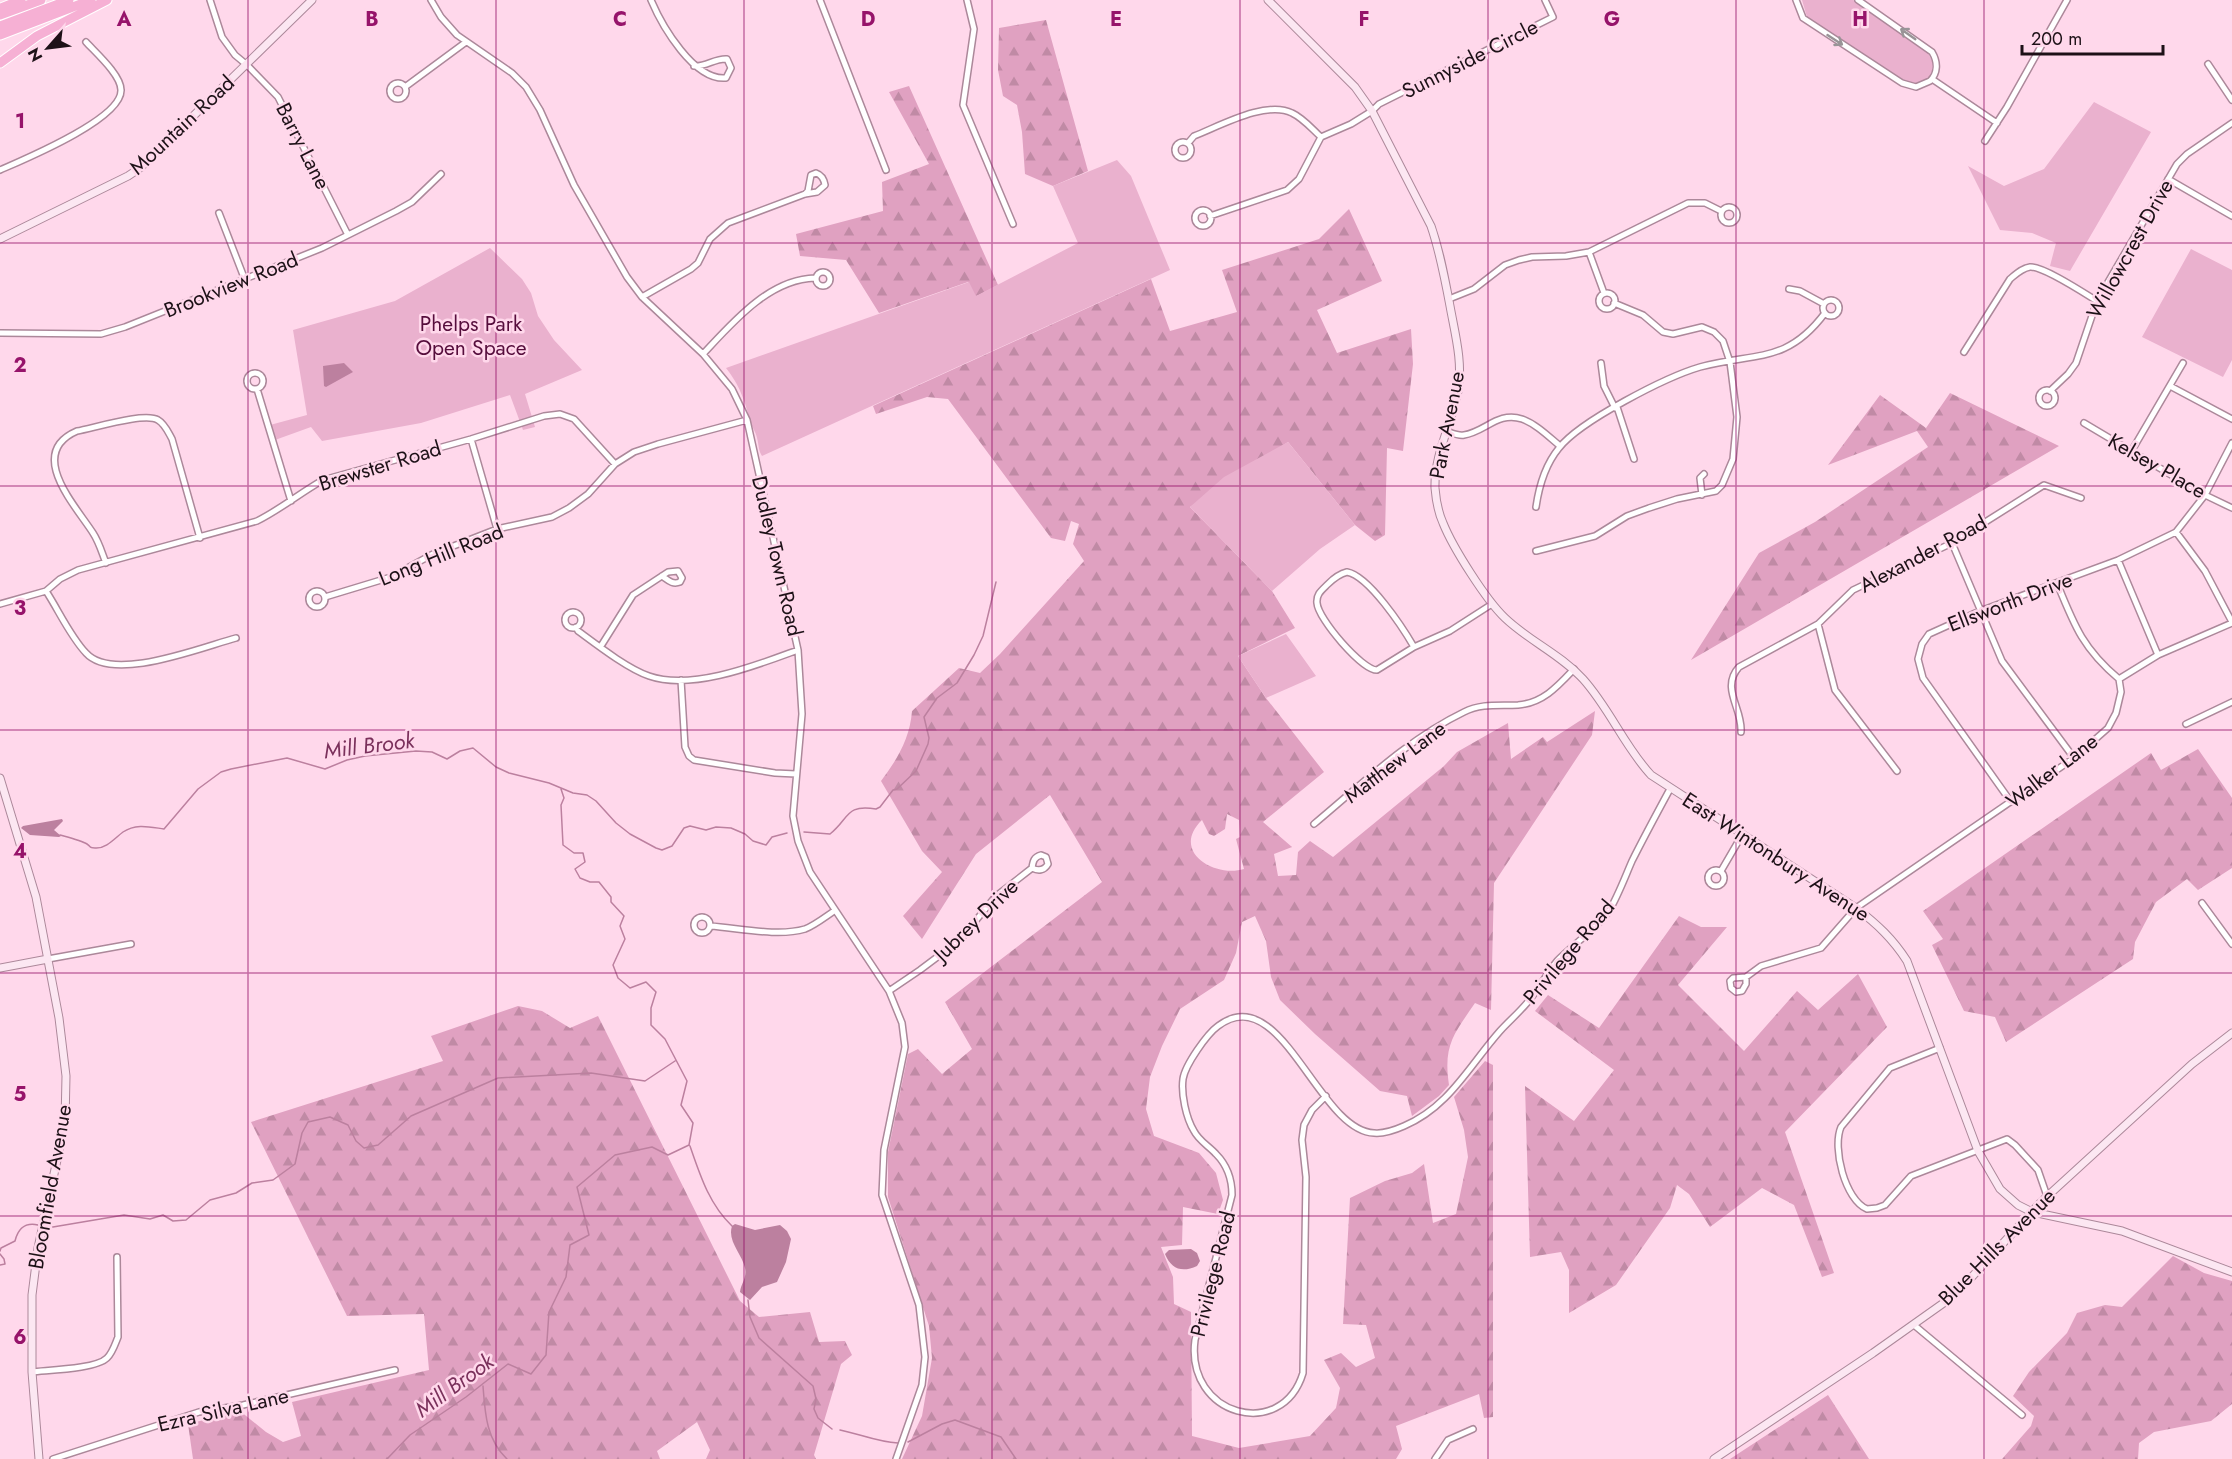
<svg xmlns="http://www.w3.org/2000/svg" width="2232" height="1459" viewBox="0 0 2232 1459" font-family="Jost,sans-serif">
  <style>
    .forest { fill: url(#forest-firs); fill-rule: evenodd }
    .green { fill: #eab1ce }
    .water { fill: #bc809f }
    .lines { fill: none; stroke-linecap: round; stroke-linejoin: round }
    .stream { stroke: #bc809f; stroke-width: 1.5 }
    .street-casing { stroke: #ac889a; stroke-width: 8 }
    .secondary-casing { stroke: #ac889a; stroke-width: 9 }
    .highway-casing { stroke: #fff; stroke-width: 11 }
    .street { stroke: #fff; stroke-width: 5 }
    .secondary { stroke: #fce7f2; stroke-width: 7 }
    .highway { stroke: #f6b0d4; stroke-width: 9 }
    .oneway { stroke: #999497 }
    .grid { fill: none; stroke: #96136a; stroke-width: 1.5; stroke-opacity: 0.55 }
    .labels { text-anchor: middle; stroke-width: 5; stroke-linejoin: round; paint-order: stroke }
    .street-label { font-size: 21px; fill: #1d1117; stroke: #ffd8eb }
    .park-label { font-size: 21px; fill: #560d3c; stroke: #ffd8eb }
    .water-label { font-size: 22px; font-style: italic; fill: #7a305b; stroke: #ffd8eb }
    .grid-label { font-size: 20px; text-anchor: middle; font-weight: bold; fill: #96136a; stroke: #ffd8eb; stroke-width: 5; stroke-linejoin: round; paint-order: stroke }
  </style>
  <defs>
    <pattern id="forest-firs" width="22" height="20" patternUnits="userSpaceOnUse" patternTransform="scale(1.5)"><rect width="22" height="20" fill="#e0a1c1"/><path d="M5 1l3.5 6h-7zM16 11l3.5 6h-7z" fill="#c08aa5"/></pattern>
  </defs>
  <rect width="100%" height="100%" fill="#ffd8eb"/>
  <path class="forest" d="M1046 20 1088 171 1053 186 1025 174 1022 132 1017 105 1003 96 998 70 999 28Z
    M909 86 998 285 975 297 968 282 879 313 846 260 800 256 796 234 883 211 882 182 929 164 889 92Z
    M1349 209 1382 281 1317 310 1337 353 1411 329 1413 364 1403 451 1387 448 1385 535 1375 541 1355 525 1288 442 1190 507 1272 591 1295 628 1238 656 1266 698 1324 772 1263 822 1292 847 1274 854 1278 876 1296 875 1298 852 1310 841 1333 857 1444 766 1457 752 1508 723 1511 759 1543 737 1547 742 1595 711 1592 735 1494 883 1491 1010 1475 1003C1454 1034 1443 1045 1449 1085L1439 1096 1412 1116 1407 1096 1380 1091 1315 1034 1280 1000 1271 977 1266 941 1255 916 1242 922 1236 953 1224 980 1180 1009 1162 1046 1150 1077 1146 1109 1154 1136 1199 1153 1216 1173 1223 1200 1218 1214 1183 1207 1182 1245 1161 1247 1173 1277 1174 1304 1191 1312 1192 1436 1239 1448 1310 1436 1336 1408 1340 1388 1324 1360 1341 1353 1356 1367 1375 1358 1366 1325 1343 1324 1350 1198 1385 1181 1412 1173 1424 1164 1433 1223 1456 1214 1468 1157 1464 1130 1454 1097 1485 1061 1493 1065V1417L1484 1418 1479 1394 1396 1426 1402 1449 1396 1459H902L922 1416 932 1358 929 1326 888 1197V1152L908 1054 918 1049 942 1074 972 1049 945 1002 1102 882 1050 795 976 854 922 939 903 916 942 872 922 851 881 781C897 760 910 738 912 711L959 668 980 673 1000 654 1084 561 1073 544 1079 524 1071 521 1065 541 1051 538 948 399 927 397 876 414 873 406 1151 279 1170 331 1237 312 1222 270 1319 239ZM1227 814 1239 820 1240 837 1236 839 1244 869C1214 878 1170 851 1202 820L1209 834 1214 836 1225 829Z
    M1950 393 2059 446 1691 660 1759 553 1815 522 1928 447 1917 431 1828 465 1880 395 1926 428Z
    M2198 749 2232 798V868L2198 890 2187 879 2156 902 2135 942 2133 959 2006 1042 1995 1017 1964 1011 1932 945 1943 939 1923 911 2151 753 2161 770Z
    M1679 916 1701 927H1727L1678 985 1744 1051 1797 991 1818 1010 1858 974 1887 1027 1785 1132 1834 1273 1822 1277 1794 1205 1762 1188 1710 1227 1689 1194 1677 1185 1670 1208 1616 1285 1569 1313V1270L1561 1252 1530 1257 1525 1086 1574 1121 1614 1070 1535 1011 1548 995 1599 1028Z
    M518 1006 542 1011 570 1028 598 1016 740 1301 759 1317 810 1312 819 1342 845 1341 852 1355 841 1364 814 1455 816 1459H706L710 1450 697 1422 657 1451 660 1459H193L188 1424 240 1411 266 1432 283 1442 301 1436 292 1402 429 1370 424 1314 347 1316 251 1122 443 1061 431 1036Z
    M2173 1256 2204 1273 2232 1281V1404L2211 1421 2154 1432 2139 1443 2138 1459H2002L2031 1426 2034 1416 2013 1396 2029 1372 2067 1333 2077 1313 2105 1305 2122 1307Z
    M1828 1395 1869 1459H1730Z"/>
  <path class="green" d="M1802 0H1853L1927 51 1933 63C1933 81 1920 87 1905 82L1807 17Z
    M2094 102 2151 132 2070 271 2050 266 2056 243 2032 233 2000 230 1968 166 2004 186 2044 169Z
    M1117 160 1131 176 1170 270 762 456C758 450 759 445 757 438 756 432 751 426 750 420 744 399 740 386 726 368L969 282 976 296 1078 243 1053 186Z
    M490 248 522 279 531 293 538 316 554 340 582 370 525 394 535 427 523 430 510 395 421 423 322 441 311 427 275 440 270 425 307 415 293 330 395 301Z
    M2191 249 2232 270V360L2223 377 2142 337Z
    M1288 442 1355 525 1320 549 1272 591 1190 507 1224 477Z
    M1286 634 1316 676 1266 698 1238 656Z"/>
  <path class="water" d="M344 363 353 372 326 387 324 386 323 366Z
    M62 819 63 821 54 830 61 836 59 837 30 835 21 828 23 826Z
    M735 1224 755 1230 780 1225 787 1231 791 1239 786 1262 777 1282 762 1287 750 1300 740 1292C741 1283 747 1279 745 1268 742 1254 727 1241 732 1226Z
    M1191 1249 1197 1253 1200 1261 1197 1266C1182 1273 1171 1269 1165 1254L1169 1250Z"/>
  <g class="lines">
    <path class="stream" d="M804 832 830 834C850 818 845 804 876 809L880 807 893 790 897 789 916 771 928 744 929 738 924 717 937 698 957 683 974 655 983 636 996 582
      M60 835C67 837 82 841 87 844 92 847 88 848 95 848 106 849 115 838 123 832 136 823 150 827 164 829L198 789 221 772 231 769 287 758 325 769 347 760 365 756 416 751 432 752 447 759 460 751 473 748 496 767 509 773 549 783 573 793 587 795 596 801 616 823 630 834 656 848 662 850 672 846 684 828 690 826 706 830 716 827 731 828 745 834 753 841 766 845 772 837 787 833
      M690 1146C700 1175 709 1204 732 1226
      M47 1228 124 1215 150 1219 163 1215 173 1221 186 1220 210 1200 236 1193 252 1183 273 1180 295 1164 302 1133 308 1122 330 1117 348 1125 356 1141 364 1148 378 1145 411 1116 498 1078 591 1073 645 1081 675 1061
      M0 1251 1 1248 15 1241C18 1229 24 1222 38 1225
      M0 1254 4 1259 5 1264 0 1265
      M748 1300 750 1317 759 1338 813 1386 816 1399 814 1409 818 1418 832 1429
      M483 1386C485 1413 486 1439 507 1459
      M840 1430C860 1434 877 1442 898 1443
      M908 1442 942 1424 955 1420 1001 1437 1016 1459
      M387 1459 410 1435 466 1397 508 1364 531 1374 546 1355 549 1312 566 1277 570 1245 589 1235 577 1187 615 1155 652 1147 668 1155 689 1145 693 1123 681 1105 687 1081 665 1039 651 1025V1008L656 992 646 982 630 988 618 978 613 965 625 939 620 926 624 916 611 902V897L599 882H590L580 878 575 869 585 862 583 853H574L563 845 561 805 564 798 561 789"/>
    <g class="street-casing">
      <path id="street" d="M210 0 222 37 235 55 247 65 278 97 348 235
        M431 0 441 17 457 35 512 73 526 87 540 110 574 185 627 277 642 297 703 354 732 389 747 420 798 650 802 714 793 816 798 841 810 872 889 991 902 1023 905 1047 884 1150 882 1195 919 1305 925 1357 922 1385 896 1459
        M651 0C662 26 694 81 726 78L731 68 727 59C715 58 706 67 694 66
        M820 0 886 170
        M967 0 974 29 963 105 1013 224
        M1796 0 1803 18 1902 83 1916 87 1930 81C1938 73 1938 62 1932 52L1858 0
        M2208 64 2232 100
        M1932 79 1997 123
        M390 91a8 8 0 1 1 16 0a8 8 0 1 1-16 0Z
        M405 87 466 42
        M1985 141 2007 107 2067 0
        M1175 150a8 8 0 1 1 16 0a8 8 0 1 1-16 0Z
        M1188 143 1194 136C1220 126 1266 100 1292 113 1303 118 1312 129 1321 137
        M0 170C25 159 122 119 121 90 121 75 96 53 86 42
        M2168 179 2232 216
        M1721 215a8 8 0 1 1 16 0a8 8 0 1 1-16 0Z
        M1195 218a8 8 0 1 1 16 0a8 8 0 1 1-16 0Z
        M219 213 245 280
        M1210 216 1287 190 1299 179 1321 137 1351 124 1372 111 1379 104 1553 17 1545 0
        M1589 252 1604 293
        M816 279a7 7 0 1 1 14 0a7 7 0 1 1-14 0Z
        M1789 289 1800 291 1824 304
        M1599 301a8 8 0 1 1 16 0a8 8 0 1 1-16 0Z
        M642 297 691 269 698 263 710 239 728 223 805 194 817 192 825 185C824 179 822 175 816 173L811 175 808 191 805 194
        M1449 299 1474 289 1505 265 1519 260 1532 257 1566 256 1589 252 1688 203H1705L1721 211
        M1823 308a8 8 0 1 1 16 0a8 8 0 1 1-16 0Z
        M0 333 101 334 125 327 322 248 396 211 412 202 441 174
        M1964 352 2010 279C2016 274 2022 268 2030 267 2043 266 2084 293 2097 301
        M703 354C732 323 769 279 815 278
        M1601 363 1604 386 1615 408
        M247 381a8 8 0 1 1 16 0a8 8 0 1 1-16 0Z
        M2170 386 2232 419
        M257 389 291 501
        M2039 398a8 8 0 1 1 16 0a8 8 0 1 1-16 0Z
        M2050 391 2068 374 2076 363 2097 301 2177 164 2187 154 2232 123
        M1617 407 1634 459
        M2084 423 2205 495 2232 508
        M1446 431C1452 433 1458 436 1464 435 1485 432 1498 411 1522 419 1536 424 1548 436 1560 446
        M471 439 497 529
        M2131 452 2183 363
        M1702 495 1700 478 1704 474
        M1536 507C1539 486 1545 465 1559 448 1580 421 1666 377 1700 367 1754 352 1786 365 1825 313
        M2176 532 2205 571 2232 622
        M1952 543 2002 661 2074 758
        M1536 551 1595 536 1627 516 1649 508 1677 499 1716 491 1722 485 1733 459 1737 417 1730 362 1723 341 1714 332 1702 327 1673 334 1663 332 1643 315 1614 303
        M2118 560 2158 655
        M106 563C102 553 99 542 93 533 75 505 26 453 77 431 94 428 145 412 158 420 165 424 168 432 172 439L200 538
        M1347 572C1369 576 1403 628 1414 647L1377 670C1362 670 1318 619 1317 603 1316 594 1322 590 1328 584 1334 578 1339 574 1347 572Z
        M46 591C59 611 70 636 86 653 113 683 202 647 236 638
        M309 599a8 8 0 1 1 16 0a8 8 0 1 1-16 0Z
        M325 597 391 577 433 554 497 529 552 517 569 508 588 494 615 464 634 452 658 444 747 420
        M0 604 46 591 60 579 78 570 257 521C281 509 300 493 323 480L471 439 544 416 560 414 574 419 615 464
        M565 620a8 8 0 1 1 16 0a8 8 0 1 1-16 0Z
        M1818 624 1835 690 1897 771
        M576 627 578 631C597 645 628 669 649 676 692 691 757 665 798 650
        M601 646 633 595 668 572 678 571 682 578 680 582C672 585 668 580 662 576
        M1414 647 1450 631 1492 604
        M2119 679 2158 655 2232 623
        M681 680 685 747 689 756 694 760 775 773 796 774
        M2186 724 2232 702
        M1741 732C1743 709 1720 688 1739 667L1818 624 1853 590 1952 543 2044 485 2081 498
        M2011 802 1923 678 1918 659 1922 644 1929 634 1980 611 2118 560 2176 532 2205 495 2232 443
        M1314 824C1362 784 1408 739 1464 712 1482 703 1499 706 1518 705 1543 703 1558 686 1574 669
        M1708 878a8 8 0 1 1 16 0a8 8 0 1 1-16 0Z
        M1721 871 1742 835
        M2202 903 2232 944
        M694 925a8 8 0 1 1 16 0a8 8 0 1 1-16 0Z
        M710 926C739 928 778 937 805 929 815 925 825 917 834 911
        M48 959 131 944
        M1746 977V984L1742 991 1736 992 1731 988 1730 981 1733 978 1746 977 1761 966 1821 948 1856 908 2074 758 2108 728 2116 713 2121 692 2119 679C2083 649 2074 625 2057 583
        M889 991 920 970 960 940 995 897 1032 868C1033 861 1034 857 1041 855L1046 857 1048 864C1044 871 1038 871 1032 868
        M1940 1048 1890 1068 1841 1127C1832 1148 1845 1200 1867 1209L1877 1208 1885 1205 1911 1176 2007 1139 2015 1145 2038 1170 2047 1196
        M1326 1096 1312 1110 1304 1125 1302 1140 1306 1177 1303 1373C1282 1442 1185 1416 1195 1340L1232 1195C1232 1180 1227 1165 1216 1154 1209 1146 1199 1141 1194 1131 1186 1118 1181 1094 1183 1079 1185 1065 1207 1034 1218 1026 1281 978 1318 1131 1374 1133 1385 1134 1395 1130 1404 1126 1449 1107 1469 1066 1500 1031 1510 1020 1522 1010 1531 998 1540 987 1547 973 1557 961 1572 945 1597 929 1609 911 1618 896 1625 877 1632 861 1644 837 1657 813 1670 789
        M1914 1325 2022 1415
        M32 1372C49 1370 96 1369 107 1358 113 1352 115 1344 118 1337L117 1257
        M53 1459 199 1412 243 1405 395 1370
        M1435 1459 1448 1440 1473 1429"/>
    </g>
    <g class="secondary-casing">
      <path id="secondary" d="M1268 0 1355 87 1372 111 1431 226C1440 252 1445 279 1450 306 1455 334 1463 362 1458 391 1452 424 1434 454 1435 488 1436 500 1438 512 1443 523 1453 548 1486 600 1505 618 1529 641 1560 654 1583 679 1610 709 1624 746 1651 775L1856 908C1877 924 1893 939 1907 961L1978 1151 2000 1189 2018 1205 2032 1212 2122 1231 2232 1272
        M0 239 128 176 140 168 312 0
        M0 778 36 897 59 1018 66 1076 65 1123 38 1248 32 1295V1372L39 1459
        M0 968 48 959
        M1714 1459 1873 1353 1945 1302 1969 1280 2041 1202 2192 1064 2232 1033"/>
    </g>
    <g class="highway-casing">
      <path id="highway" d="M1 8 21 0
        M0 15 41 0
        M0 26 69 0
        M0 35 91 0
        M0 63 37 36 107 0"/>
    </g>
    <use href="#street" class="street"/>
    <use href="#secondary" class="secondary"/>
    <use href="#highway" class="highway"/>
  </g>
  <defs><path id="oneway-shaft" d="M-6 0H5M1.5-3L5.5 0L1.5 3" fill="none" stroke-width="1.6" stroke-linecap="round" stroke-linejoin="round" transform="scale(1.5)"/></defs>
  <g class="oneway">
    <use href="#oneway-shaft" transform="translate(1908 34) rotate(-145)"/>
    <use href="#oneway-shaft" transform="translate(1835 40) rotate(33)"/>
  </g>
  <path class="grid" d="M248 0V1459M496 0V1459M744 0V1459M992 0V1459M1240 0V1459M1488 0V1459M1736 0V1459M1984 0V1459M0 243H2232M0 486H2232M0 730H2232M0 973H2232M0 1216H2232"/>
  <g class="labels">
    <g class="street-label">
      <text transform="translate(1470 59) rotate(-27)" y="7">Sunnyside Circle</text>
      <text transform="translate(182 125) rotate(-43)" y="7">Mountain Road</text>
      <text transform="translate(303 146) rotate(63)" y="7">Barry Lane</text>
      <text transform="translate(2130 249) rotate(-61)" y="7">Willowcrest Drive</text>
      <text transform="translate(231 285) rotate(-22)" y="7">Brookview Road</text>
      <text transform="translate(1447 425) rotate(-79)" y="7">Park Avenue</text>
      <text transform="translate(380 466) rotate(-17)" y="7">Brewster Road</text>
      <text transform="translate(2157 466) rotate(30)" y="7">Kelsey Place</text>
      <text transform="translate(1923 554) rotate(-28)" y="7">Alexander Road</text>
      <text transform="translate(441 555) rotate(-22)" y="7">Long Hill Road</text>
      <text transform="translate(777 556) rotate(77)" y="7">Dudley Town Road</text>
      <text transform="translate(2010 602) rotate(-21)" y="7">Ellsworth Drive</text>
      <text transform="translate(1395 762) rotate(-37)" y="7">Matthew Lane</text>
      <text transform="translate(2052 771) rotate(-37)" y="7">Walker Lane</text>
      <text transform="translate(1776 857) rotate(33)" y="7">East Wintonbury Avenue</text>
      <text transform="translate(976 920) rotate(-44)" y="7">Jubrey Drive</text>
      <text transform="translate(1569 952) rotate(-50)" y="7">Privilege Road</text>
      <text transform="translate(50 1187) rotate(-80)" y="7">Bloomfield Avenue</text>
      <text transform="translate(1997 1247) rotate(-45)" y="7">Blue Hills Avenue</text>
      <text transform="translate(1213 1274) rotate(-76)" y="7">Privilege Road</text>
      <text transform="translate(223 1410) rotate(-13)" y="7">Ezra Silva Lane</text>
    </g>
    <g class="park-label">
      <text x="471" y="331">Phelps Park<tspan x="471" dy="24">Open Space</tspan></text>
    </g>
    <g class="water-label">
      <text transform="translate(369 745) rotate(-7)" y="8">Mill Brook</text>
      <text transform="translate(454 1385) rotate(-36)" y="8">Mill Brook</text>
    </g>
  </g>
  <g class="grid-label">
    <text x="124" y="26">A</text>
    <text x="372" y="26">B</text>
    <text x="620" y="26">C</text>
    <text x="868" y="26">D</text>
    <text x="1116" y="26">E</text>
    <text x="1364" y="26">F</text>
    <text x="1612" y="26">G</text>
    <text x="1860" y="26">H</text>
    <text x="20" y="128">1</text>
    <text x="20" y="372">2</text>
    <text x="20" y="615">3</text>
    <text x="20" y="858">4</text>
    <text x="20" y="1101">5</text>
    <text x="20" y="1344">6</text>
  </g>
  <g transform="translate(48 48) rotate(242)" stroke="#ffd8eb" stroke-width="4.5" paint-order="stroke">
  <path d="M0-4.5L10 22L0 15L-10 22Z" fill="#1d1117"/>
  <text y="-9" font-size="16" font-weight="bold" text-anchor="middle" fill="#1d1117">N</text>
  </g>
  <path d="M2022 45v9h141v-9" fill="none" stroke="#1d1117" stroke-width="3"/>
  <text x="2031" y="45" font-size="18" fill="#1d1117" stroke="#ffd8eb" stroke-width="4.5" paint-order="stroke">200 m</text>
</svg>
